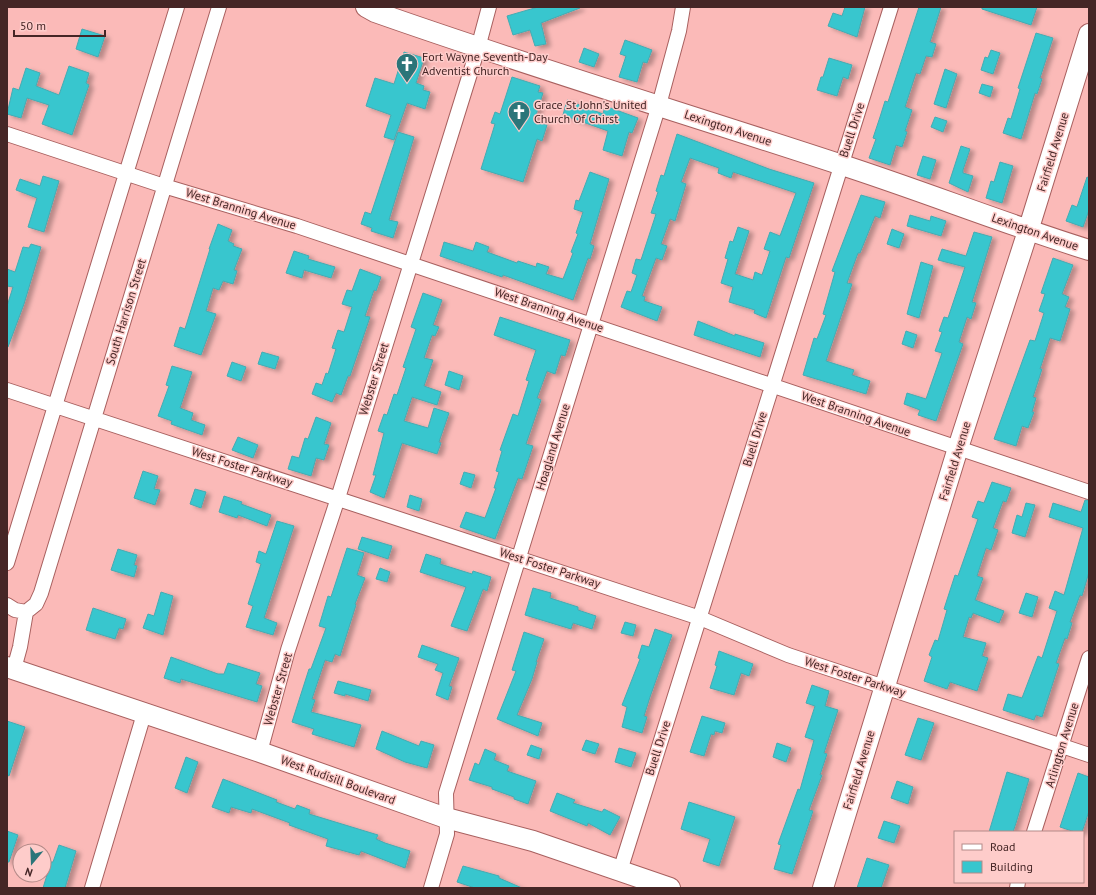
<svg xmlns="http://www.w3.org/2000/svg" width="1096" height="895" viewBox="0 0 1096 895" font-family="'PT Sans',sans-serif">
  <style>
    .building { fill: #37c6ce; stroke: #45abb2; filter: url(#shadow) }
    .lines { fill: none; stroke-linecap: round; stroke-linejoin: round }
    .street-casing { stroke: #a8605f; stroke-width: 16 }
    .secondary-casing { stroke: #a8605f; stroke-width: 22 }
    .street { stroke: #fff; stroke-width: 14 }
    .secondary { stroke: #fff; stroke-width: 20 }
    .labels { text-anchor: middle; stroke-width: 3; stroke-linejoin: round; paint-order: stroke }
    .poi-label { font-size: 12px; fill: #452626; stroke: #feccca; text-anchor: start }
    .street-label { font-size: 12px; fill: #452626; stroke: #feccca }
  </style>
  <defs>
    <filter id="shadow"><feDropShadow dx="4.5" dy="2.5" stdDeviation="2" flood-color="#0004"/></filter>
  </defs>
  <rect width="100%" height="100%" fill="#fbbab8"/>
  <path class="building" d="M538 7H580V8L541 23 546 44 535 46 530 30 513 35 507 16Z
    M845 7H865L857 37 828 26 833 13 842 16Z
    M919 7H941L930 42 936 44 932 57 926 56 920 74 916 73 905 107 912 110 905 131 907 132 902 147 896 145 890 165 869 158 876 139 873 138 880 117 885 101 888 102Z
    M982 7H1037L1031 25 982 9Z
    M82 29 105 36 98 57 76 49Z
    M1036 33 1053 38 1040 78 1042 79 1037 94 1035 93 1021 139 1003 133 1008 118 1011 119 1020 89 1018 88Z
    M625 40 652 50 647 63 643 62 637 82 619 77 626 56 620 54Z
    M584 48 599 54 594 67 579 62Z
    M991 50 1000 53 993 74 981 70 985 57 988 58Z
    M404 52 424 58 416 83 424 86 423 90 430 92 425 109 407 103 394 140 384 137 391 115 366 106 375 78 394 84Z
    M829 58 852 65 848 79 843 77 837 96 817 90 821 77H823Z
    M69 66 89 73 86 83 89 85 72 135 42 124 49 105 27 98 21 118 7 114 13 88 19 90 26 68 40 73 36 86 59 95Z
    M945 69 957 74 946 108 934 104Z
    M512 77 540 86 538 92 543 93 534 121 547 125 542 141 537 139 523 182 481 169 495 124 491 123 495 112 500 114Z
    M982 84 993 87 990 97 979 93Z
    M567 100 603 114 605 106 638 118 632 133 629 132 622 156 603 150 608 131 563 115Z
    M935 117 947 121 943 132 931 127Z
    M398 132 414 137 389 220 398 222 393 238 371 231 372 228 361 224 365 212 371 214Z
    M677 134 769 169 814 183 789 258 786 257 766 318 754 313 755 310 729 302 733 287 721 283 728 259 725 258 730 241 733 242 738 227 749 231 735 274 753 280 755 272 762 275 770 251 764 249 770 232 780 236 796 193 733 172 731 178 718 173 719 168 690 158 681 182 686 184 675 221 670 219 661 244 667 246 662 260 656 258 642 296 645 297 644 301 662 307 657 321 621 307 627 291 631 292 637 275 632 273 636 259 641 260 656 214 651 213 658 192 656 191 661 175 664 176Z
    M961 146 970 149 963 170V173L973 176 968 192 949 183Z
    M923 156 936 160 930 179 917 175Z
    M1000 162 1013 166 1002 203 986 198 991 181 994 182Z
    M590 172 609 179 590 244 594 246 590 259 588 258 573 300 503 275 502 277 440 256 444 242 473 251 476 242 489 247 487 252 517 263 518 261 536 267 537 263 549 267 546 274 563 279 573 253 571 252 578 234 576 233 583 212 574 209 576 200 579 201Z
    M43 176 59 181 44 232 28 227 37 198 16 190 20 179 40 186Z
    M1087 177 1089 178V210L1083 227 1066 221 1072 205 1077 207Z
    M861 195 885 202 880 218 875 216 860 253H858L847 283 852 284 826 361 854 370 852 375 870 381 866 394 803 375 814 338 817 339 826 315 823 314 835 272 832 271Z
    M910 215 930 221 931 216 946 221 941 236 907 226Z
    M218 224 232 230 228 241 234 244 233 246 242 249 234 270 237 271 233 284 223 281 219 290 213 288 206 311 216 314 201 355 174 346 180 327 185 329 210 249H209Z
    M892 229 904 234 899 248 887 244Z
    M974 232 992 237 972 302 976 303 971 319 967 317 959 342 963 344 936 421 918 415 920 410 904 404 907 393 926 399 942 353 935 351 942 332 939 331 944 317 948 318 965 267 938 260 942 249 966 256Z
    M31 244 41 247 24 304 8 347H7V306L13 287 7 286V269L15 272 23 247 29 248Z
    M294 251 309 256 308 259 335 267 331 278 304 270 302 278 286 273Z
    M1053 258 1073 265 1062 294 1069 297 1065 307 1070 309 1060 341 1050 338 1040 369H1042L1033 397 1036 398 1032 412H1034L1028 428 1022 426 1016 446 994 439 1030 340 1035 341 1044 313 1039 311 1045 294 1041 293Z
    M921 262 933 266 919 318 907 314Z
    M360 269 381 277 376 291 374 290 365 316 370 317 350 376H348L341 395 336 393 332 402 312 394 316 383 322 385 326 373 328 374 336 349 332 348 338 330 344 332 352 307 342 304 347 290 352 291Z
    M423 293 442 300 433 325 439 327 435 336 432 335 424 358 433 360 424 386 441 392 437 405 412 397 404 421 428 428 434 408 449 413 439 442 441 443 437 454 402 443 384 498 370 492 376 475H373L384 433 378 431 384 414 387 415 394 394 397 395 406 368 403 367 416 329 411 327Z
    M500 317 570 340 565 356 561 355 555 374 547 371 537 398 541 400 526 444 533 446 522 479 518 478 495 539 460 527 466 512 485 518 496 488H494L499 472 496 471 502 451 500 450 513 414 518 416 529 381 526 380 536 350 494 335Z
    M698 321 735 336V334L764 343 760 357 694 335Z
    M906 331 917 335 913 348 902 344Z
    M262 352 279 357 275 369 258 364Z
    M232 362 246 367 241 381 227 376Z
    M172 366 192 372 180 408 193 413 191 420 205 425 202 435 171 424 172 421 158 416 169 386 166 385Z
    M449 371 463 376 459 390 445 385Z
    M316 417 331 423 324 444 329 445 324 460 316 458 311 476 288 469 292 456 299 458 305 438 308 439Z
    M238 437 258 445 253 458 232 450Z
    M143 471 158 476 154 489 160 490 155 505 134 498Z
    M464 472 475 475 471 488 460 484Z
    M992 482 1011 488 1006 502 1003 501 993 528 998 530 991 550 986 548 977 576 983 578 975 600 1004 611 999 623 973 613 971 618 969 617 963 637 986 643 982 656 988 658 977 691 950 682 947 689 924 681 932 657 929 655 935 640 938 641 947 610 944 609 955 575 958 576 978 519 972 517 978 501 984 503Z
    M195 489 206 492 201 508 190 504Z
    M410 495 422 499 419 511 407 507Z
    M224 496 242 502 241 504 271 515 267 526 238 515 237 518 219 512Z
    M1085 500H1089V572L1082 596 1080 595 1070 622 1072 623 1067 639 1065 638 1056 663 1059 664 1042 717 1036 715 1034 720 1003 710 1008 694 1022 698 1038 656 1042 658 1057 611 1049 608 1055 591 1064 595 1083 528 1049 517 1053 503 1081 512Z
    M1026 503 1035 505 1025 537 1012 533 1017 515 1022 517Z
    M277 521 294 526 264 618 277 623 273 635 246 627 253 606 248 604 261 564 256 562 259 551 266 554Z
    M362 537 392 546 388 559 358 549Z
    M347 548 364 553 357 575 365 578 355 604 356 605 340 656 335 654 332 662 325 660 312 699 315 700 311 712 361 725 354 747 312 734 314 729 292 722 309 669H311L326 628 319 626 328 596 331 597Z
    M118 549 137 555 134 565 137 566 134 577 111 570Z
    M426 554 441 559 440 564 472 574 473 571 491 577 487 591 483 589 467 631 451 626 466 587 420 572Z
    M380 568 390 572 387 582 376 579Z
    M533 588 551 593 550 598 578 607V610L596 616 592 629 573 623 571 629 525 615Z
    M161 592 173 596 163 635 143 628 148 614 154 616Z
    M1026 593 1038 597 1032 617 1019 613Z
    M93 608 126 619 123 629 119 628 115 639 86 630Z
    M625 622 636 625 633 636 621 633Z
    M655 629 672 635 650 697 644 716 647 717 642 733 622 727 627 707 622 705 640 659 638 658 642 645 649 647Z
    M524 632 544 639 536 662H537L532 679 517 715 542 723 538 736 497 719 516 671 512 670Z
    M422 645 459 658 449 686 452 687 448 700 436 695 443 673 435 670 438 664 418 657Z
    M719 651 753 664 749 676 741 673 734 695 710 688 717 666 715 665Z
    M171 657 218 674H224L228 663 260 673 256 684 262 686 257 702 181 679 180 683 164 678Z
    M338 681 371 690 368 701 345 694V696L334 693Z
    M812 685 829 691 825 706 838 710 824 753 827 754 820 775H822L809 810 813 811 792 874 774 869 781 845 778 844 798 789 800 790 814 740 805 737 815 706 806 703Z
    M702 716 725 723 722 733 715 731 714 735 711 734 704 756 690 752Z
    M918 718 934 723 921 760 905 755Z
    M7 721 25 727 9 776 7 775Z
    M382 731 419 746 421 741 434 745 427 768 405 762 376 749Z
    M586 740 599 744 595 754 582 750Z
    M777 743 791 748 786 762 773 757Z
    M531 745 542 749 539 759 527 755Z
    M619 748 636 753 631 767 615 762Z
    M485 749 496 754 494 760 509 766 507 771 536 781 528 804 514 799V797L492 789V787L469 780 475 763 479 765Z
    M186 757 198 762 187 793 175 788Z
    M1007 772 1029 779 1016 823 1013 832H989Z
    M1078 773 1089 777V811L1082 832H1075L1060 827Z
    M223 779 277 800 276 802 295 809 297 805 310 810 309 814 378 835 376 839 385 843 410 851 405 868 361 851 359 855 326 846 328 839 289 825 290 823 252 809 251 813 231 807 229 813 212 807Z
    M897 781 913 787 908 804 891 798Z
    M557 793 575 800 573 803 602 812 604 809 620 817 610 835 588 823 587 826 550 811Z
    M689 802 735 817 719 866 703 861 710 839 681 829Z
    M884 821 900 826 894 843 878 838Z
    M7 831 18 835 9 862H7Z
    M59 845 76 851 65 888H43L51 862H53Z
    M867 858 889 865 881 888H857Z
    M463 866 499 876V878L522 888H475L457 882Z"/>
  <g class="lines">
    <g class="street-casing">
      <path id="street" d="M7 134 164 186 297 226 1089 492
        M7 390 700 618 788 655 1089 755
        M7 563 177 7
        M7 605 15 610 26 612
        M14 669 20 647 26 612 36 604 41 593 219 7
        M260 752 288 650 338 498 478 48 489 7
        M1034 832 1089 658
        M620 871 891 7
        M92 888 144 714
        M431 888 447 834 446 793 659 105 679 31 683 7
        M1017 888 1018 882"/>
    </g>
    <g class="secondary-casing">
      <path id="secondary" d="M366 7 375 12C528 66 684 113 839 164 923 191 1005 224 1089 250
        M7 667 260 752 446 818 533 841 670 888
        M823 888 958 448 1028 231 1089 34"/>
    </g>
    <use href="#street" class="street"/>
    <use href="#secondary" class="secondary"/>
  </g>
  <defs>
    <g id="church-pin" transform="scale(1.15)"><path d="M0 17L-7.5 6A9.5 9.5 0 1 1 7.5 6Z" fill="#2b7579" stroke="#feccca"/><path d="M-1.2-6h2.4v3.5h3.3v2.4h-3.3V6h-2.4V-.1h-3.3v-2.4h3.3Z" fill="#fff"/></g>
  </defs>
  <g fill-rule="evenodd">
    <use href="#church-pin" x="407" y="64"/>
    <use href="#church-pin" x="519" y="112"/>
  </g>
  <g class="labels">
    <g class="poi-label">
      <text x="422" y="61">Fort Wayne Seventh-Day<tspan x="422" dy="14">Adventist Church</tspan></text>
      <text x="534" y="109">Grace St John's United<tspan x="534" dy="14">Church Of Chirst</tspan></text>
    </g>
    <g class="street-label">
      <text transform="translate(728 128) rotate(18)" y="4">Lexington Avenue</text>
      <text transform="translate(852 130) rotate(-72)" y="4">Buell Drive</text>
      <text transform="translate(1053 152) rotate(-73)" y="4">Fairfield Avenue</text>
      <text transform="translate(241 209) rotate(17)" y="4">West Branning Avenue</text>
      <text transform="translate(1035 232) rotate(19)" y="4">Lexington Avenue</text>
      <text transform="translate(549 310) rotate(19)" y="4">West Branning Avenue</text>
      <text transform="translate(126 312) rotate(-73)" y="4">South Harrison Street</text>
      <text transform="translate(374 379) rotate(-73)" y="4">Webster Street</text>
      <text transform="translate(856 414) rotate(19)" y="4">West Branning Avenue</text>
      <text transform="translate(755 439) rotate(-73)" y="4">Buell Drive</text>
      <text transform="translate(553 447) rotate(-73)" y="4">Hoagland Avenue</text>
      <text transform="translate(955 461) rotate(-73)" y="4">Fairfield Avenue</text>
      <text transform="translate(242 467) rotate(18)" y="4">West Foster Parkway</text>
      <text transform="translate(550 568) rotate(18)" y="4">West Foster Parkway</text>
      <text transform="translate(855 677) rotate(18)" y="4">West Foster Parkway</text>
      <text transform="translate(278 689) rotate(-74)" y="4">Webster Street</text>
      <text transform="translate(1062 745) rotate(-73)" y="4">Arlington Avenue</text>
      <text transform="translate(658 748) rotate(-72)" y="4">Buell Drive</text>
      <text transform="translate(859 770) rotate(-73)" y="4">Fairfield Avenue</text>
      <text transform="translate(338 780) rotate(20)" y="4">West Rudisill Boulevard</text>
    </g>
  </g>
  <rect width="1096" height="895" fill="none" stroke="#452626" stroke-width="16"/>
  <rect x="954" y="831" width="130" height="52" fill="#feccca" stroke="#b48a88"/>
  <rect x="962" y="844" width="20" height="6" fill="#ffffff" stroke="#b48a88"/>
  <text x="990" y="851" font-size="12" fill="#452626">Road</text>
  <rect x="962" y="861" width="20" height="12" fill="#37c6ce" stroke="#b48a88"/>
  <text x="990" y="871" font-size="12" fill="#452626">Building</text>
  <g transform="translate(32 863) rotate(199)"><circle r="19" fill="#feccca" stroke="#b48a88"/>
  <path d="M0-3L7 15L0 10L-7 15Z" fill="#2b7579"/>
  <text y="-6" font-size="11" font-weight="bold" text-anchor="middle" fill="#452626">N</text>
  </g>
  <path d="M14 30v6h91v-6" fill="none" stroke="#452626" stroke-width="2"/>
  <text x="20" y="30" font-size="12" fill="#452626" stroke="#feccca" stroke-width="3" paint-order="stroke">50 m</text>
</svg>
